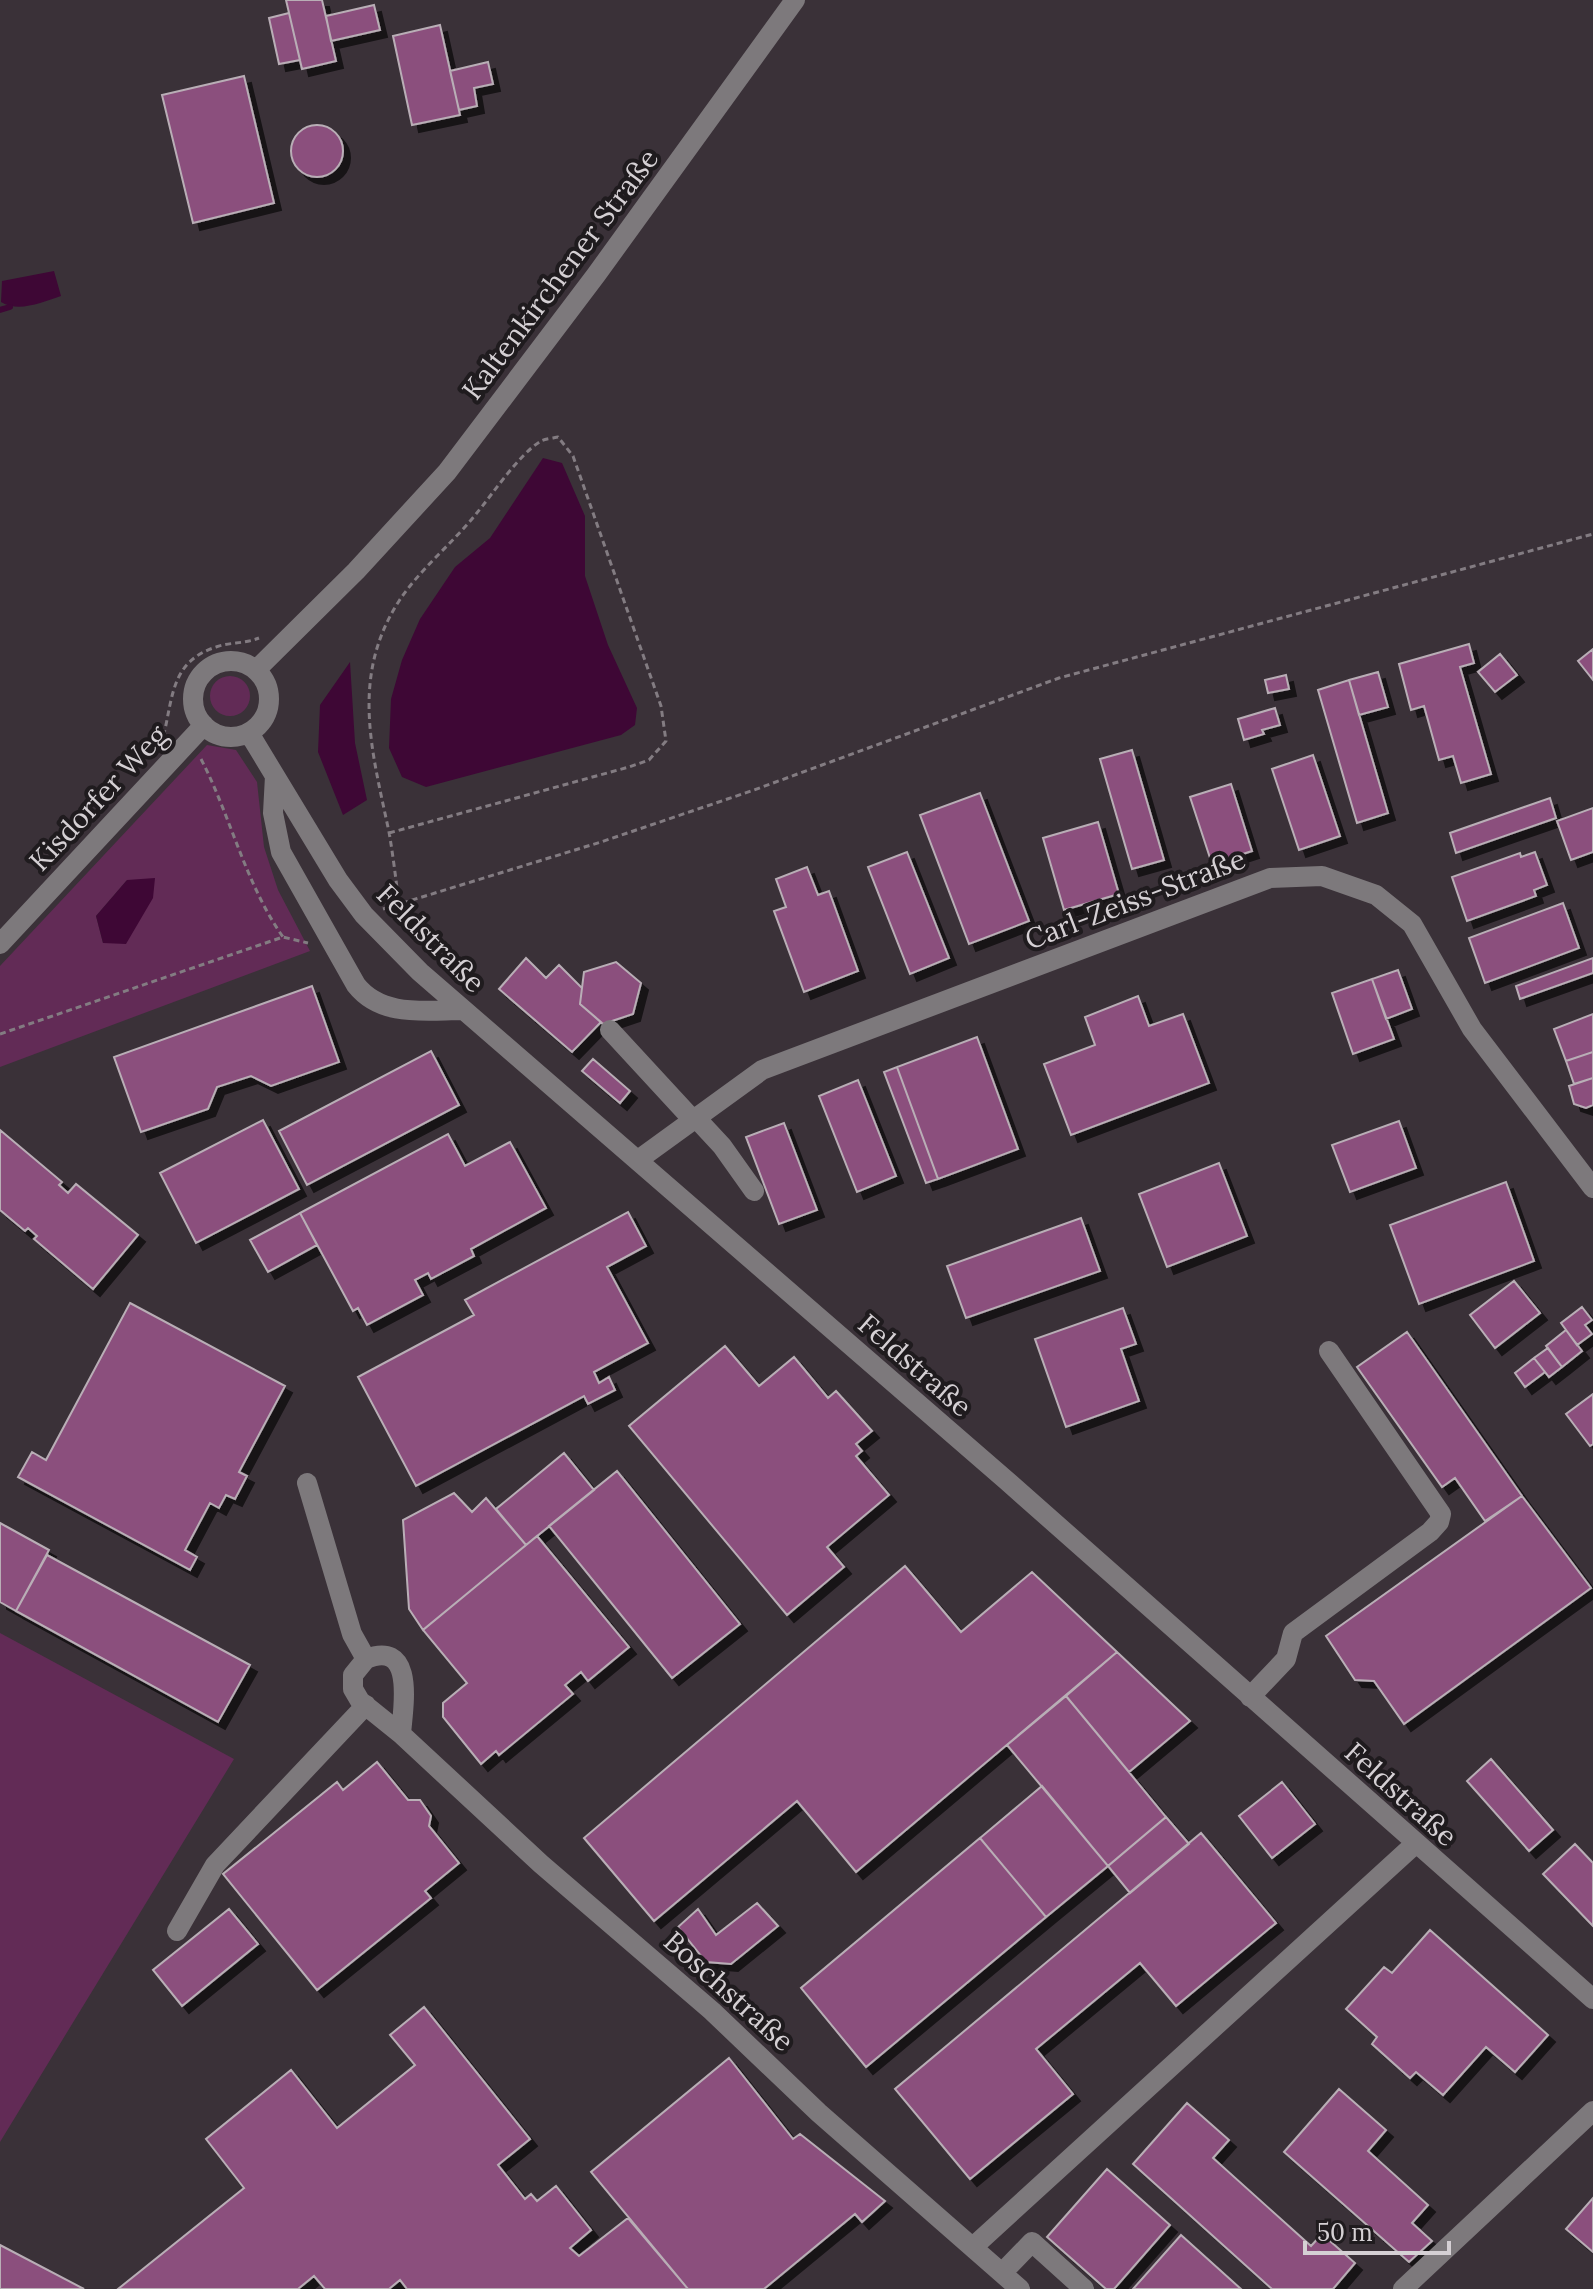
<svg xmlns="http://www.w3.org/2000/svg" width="1593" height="2289" viewBox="0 0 1593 2289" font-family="Lora,serif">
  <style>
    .green { fill: #622b56; fill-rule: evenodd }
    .water { fill: #3e0735 }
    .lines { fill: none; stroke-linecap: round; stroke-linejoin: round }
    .stream { stroke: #3e0735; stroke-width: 6 }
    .building { fill: #8b4f7d; stroke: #b9aeb6; stroke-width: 2; filter: url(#shadow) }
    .path { stroke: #837c82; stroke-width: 3; stroke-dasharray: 6 4; stroke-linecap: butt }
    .minor { stroke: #7d797c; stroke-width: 20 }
    .labels { text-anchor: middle; stroke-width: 8; stroke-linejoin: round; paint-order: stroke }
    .street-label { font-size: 28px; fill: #d5d0d4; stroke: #1f1b1e }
  </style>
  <defs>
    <filter id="shadow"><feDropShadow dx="7" dy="7" stdDeviation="0" flood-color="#0009"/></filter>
  </defs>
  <rect width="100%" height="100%" fill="#3a3138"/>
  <path class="green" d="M210 696a20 20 0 1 1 40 0a20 20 0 1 1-40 0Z
    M207 745 236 750 257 782 264 847 278 890 310 951 0 1067V966ZM127 880 103 943 96 916Z
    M0 1633 234 1759 0 2142Z"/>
  <path class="water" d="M54 271 61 296C42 302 19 313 1 302L2 281Z
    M543 458 562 463 585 516V576L608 645 637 708 635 725 621 735 426 787 402 777 389 748 391 699 402 660 420 619 455 567 490 538Z
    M350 662 355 743 367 800 343 815 318 752 320 705Z
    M155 878 153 898 126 944 103 943 96 916 127 880Z"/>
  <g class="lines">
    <path class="stream" d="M0 310 10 307"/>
  </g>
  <path class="building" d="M286 0H322L336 61 302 69Z
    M374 5 380 30 331 41 326 16Z
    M289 13 300 60 279 64 269 18Z
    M440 25 460 115 412 125 393 36Z
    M488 62 493 84 474 88 477 106 459 110 450 71Z
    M244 76 274 203 193 223 162 95Z
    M291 151a26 26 0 1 1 52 0a26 26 0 1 1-52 0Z
    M1469 644 1474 663 1460 667 1491 774 1461 783 1453 756 1439 760 1424 706 1411 710 1399 664Z
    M1593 649V680L1578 661Z
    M1500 654 1517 675 1495 692 1478 672Z
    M1378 672 1388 707 1359 715 1349 680Z
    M1286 675 1289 689 1268 693 1265 680Z
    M1349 680 1388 813 1357 823 1318 690Z
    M1275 708 1280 725 1262 730 1264 734 1244 740 1238 719Z
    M1132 750 1164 860 1132 869 1100 759Z
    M1313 755 1340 836 1299 850 1272 769Z
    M1231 784 1252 851 1212 864 1190 797Z
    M980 793 1029 921 969 944 920 815Z
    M1550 798 1556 818 1456 853 1450 833Z
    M1593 808V852L1571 860 1557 821Z
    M1098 822 1119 894 1064 910 1043 838Z
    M907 852 949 958 910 974 868 867Z
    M1535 852 1547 885 1534 890 1536 896 1467 921 1452 877 1520 853 1521 857Z
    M807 867 818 895 829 891 858 971 804 992 774 911 786 907 776 879Z
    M1563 903 1579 948 1485 983 1469 938Z
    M526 958 546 978 559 965 582 988 580 1004 601 1022 572 1052 499 989Z
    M1593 958V973L1520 999 1516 986Z
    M616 962 641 983 633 1014 603 1024 580 1004 584 972Z
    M1398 970 1412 1009 1386 1019 1372 979Z
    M1372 979 1394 1039 1353 1054 1332 993Z
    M312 986 339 1062 271 1086 251 1076 217 1087 208 1109 141 1132 114 1057Z
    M1138 996 1149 1026 1183 1014 1209 1083 1071 1135 1044 1064 1095 1045 1085 1017Z
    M1593 1014V1052L1566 1061 1554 1029Z
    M977 1037 1018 1149 938 1179 897 1067Z
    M431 1051 459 1105 307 1185 279 1131Z
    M1593 1052V1078L1574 1084 1566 1061Z
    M593 1059 630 1091 620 1103 582 1071Z
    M897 1067 938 1179 926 1183 884 1072Z
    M1593 1078V1105L1586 1108 1574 1104 1569 1086Z
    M858 1080 896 1176 857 1192 819 1096Z
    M263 1120 299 1189 196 1243 160 1173Z
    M1399 1121 1416 1168 1350 1192 1332 1145Z
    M784 1123 817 1210 779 1224 746 1137Z
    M0 1130 62 1182 59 1185 68 1193 76 1184 138 1235 93 1289 34 1239 37 1236 28 1228 25 1231 0 1210Z
    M448 1134 465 1166 510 1142 546 1208 471 1249 474 1256 431 1279 428 1273 415 1280 423 1295 367 1325 358 1308 353 1311 300 1213Z
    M1219 1163 1247 1236 1167 1267 1139 1194Z
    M1506 1182 1534 1261 1419 1304 1390 1225Z
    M628 1212 646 1246 607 1267 648 1343 594 1372 599 1383 609 1377 615 1390 588 1404 584 1396 416 1486 358 1377 474 1315 465 1300Z
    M300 1213 317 1245 268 1272 250 1240Z
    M1081 1218 1100 1271 966 1318 947 1266Z
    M1514 1281 1540 1313 1495 1348 1470 1315Z
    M130 1303 285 1386 239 1472 247 1476 235 1499 226 1495 219 1508 210 1503 185 1550 197 1557 190 1570 18 1477 32 1452 46 1460Z
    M1582 1307 1592 1320 1585 1325 1592 1334 1577 1345 1561 1323Z
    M1123 1308 1136 1344 1121 1349 1139 1401 1066 1427 1035 1339Z
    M1566 1330 1582 1351 1562 1367 1546 1346Z
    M1407 1332 1522 1496 1485 1521 1455 1478 1442 1487 1357 1367Z
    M725 1346 759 1386 794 1357 828 1398 836 1391 872 1431 856 1444 862 1451 856 1456 889 1495 827 1547 844 1567 787 1615 629 1426Z
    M1548 1348 1562 1367 1549 1377 1534 1358Z
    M1534 1358 1545 1372 1525 1387 1515 1373Z
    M1593 1394V1444L1590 1446 1566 1414Z
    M564 1453 594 1490 526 1545 496 1509Z
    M617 1471 740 1624 672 1678 549 1526Z
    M454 1493 472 1512 486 1498 526 1545 423 1630 409 1609 403 1520Z
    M1522 1496 1591 1588 1404 1724 1374 1681 1355 1680 1326 1636Z
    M0 1523 49 1550 16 1611 0 1602Z
    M537 1536 629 1647 588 1681 581 1672 565 1685 573 1694 499 1755 496 1751 481 1764 443 1717V1703L467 1683 423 1630Z
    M47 1555 250 1665 218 1722 16 1611Z
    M905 1566 961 1632 1032 1572 1117 1652 856 1872 797 1801 654 1921 584 1838Z
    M1117 1652 1190 1721 1129 1772 1066 1696Z
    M1066 1696 1166 1817 1108 1866 1007 1745Z
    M1491 1759 1553 1830 1529 1851 1467 1781Z
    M377 1762 408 1800H420L431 1816 429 1826 459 1863 425 1891 431 1898 317 1990 223 1874 337 1782 343 1790Z
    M1282 1782 1315 1824 1272 1858 1239 1816Z
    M1042 1786 1108 1866 1046 1917 980 1838Z
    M1166 1817 1189 1844 1130 1893 1108 1866Z
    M1201 1833 1276 1923 1176 2006 1140 1963 1036 2049 1073 2094 970 2179 895 2089Z
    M980 1838 1046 1917 866 2067 801 1988Z
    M1575 1844 1593 1863V1926L1543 1874Z
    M757 1903 778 1926 731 1964 706 1962 678 1927 698 1909 716 1935Z
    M229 1909 258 1944 182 2006 153 1970Z
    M1430 1930 1548 2035 1515 2072 1486 2047 1443 2095 1416 2072 1410 2078 1372 2044 1377 2037 1346 2009 1384 1967 1392 1973Z
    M424 2007 530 2139 498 2165 525 2199 531 2194 537 2201 556 2186 591 2230 570 2248 579 2256 628 2218 688 2289H407L400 2280 389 2289H325L314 2276 298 2289H118L244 2188 206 2139 291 2070 337 2128 415 2065 390 2035Z
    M729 2058 793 2139 800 2134 885 2201 862 2222 855 2214 764 2289H688L591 2172Z
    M1339 2089 1386 2130 1368 2151 1428 2205 1412 2223 1432 2241 1409 2262 1284 2152Z
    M1187 2103 1229 2140 1213 2158 1311 2246 1322 2234 1355 2263 1333 2289H1272L1133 2164Z
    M1107 2169 1170 2225 1114 2289H1106L1047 2237Z
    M1593 2198V2252L1566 2229Z
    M1181 2235 1241 2289H1133Z
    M0 2245 84 2289H0Z"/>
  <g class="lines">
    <path class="path" d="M166 735 164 734C173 695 172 661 216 647 230 642 244 644 259 638
      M201 759C231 817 245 883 283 937
      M389 833 629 767 649 760 666 741 661 706 573 456 558 437C553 438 545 439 541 441 519 454 492 495 476 514 452 544 420 569 399 601 350 677 372 751 389 832 393 855 396 880 399 904
      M383 909 601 842 754 790 1059 678 1593 534
      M0 1034 283 937 308 943"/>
    <path class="minor" d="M193 699a38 38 0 1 1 76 0a38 38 0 1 1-76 0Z
      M256 670 356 571 447 472 596 275 795 0
      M249 733 338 880 364 915 420 972 1006 1480 1593 1999
      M275 776 273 813 281 852 356 985C382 1018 426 1010 464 1010
      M0 944 204 725
      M610 1030 693 1120
      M696 1118 722 1146 754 1191
      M638 1160 762 1070 1270 878 1322 876 1376 895 1412 924 1472 1029 1593 1188
      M307 1483 352 1634 366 1659
      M1250 1697 1286 1659 1293 1633 1430 1532 1439 1522 1441 1514 1329 1351
      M401 1734C403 1708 416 1639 366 1659L353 1675V1689L360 1701 401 1734 541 1864 712 2011 819 2113 1020 2289
      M177 1931 215 1865 366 1705
      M973 2247 1415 1844
      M1002 2273 1032 2242 1084 2289
      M1403 2289 1593 2111"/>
  </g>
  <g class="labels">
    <g class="street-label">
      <text transform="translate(560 274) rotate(-53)" y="10">Kaltenkirchener Straße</text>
      <text transform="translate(98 798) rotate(-47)" y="10">Kisdorfer Weg</text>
      <text transform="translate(1135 899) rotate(-21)" y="10">Carl-Zeiss-Straße</text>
      <text transform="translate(431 938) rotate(45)" y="10">Feldstraße</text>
      <text transform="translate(915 1365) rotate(41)" y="10">Feldstraße</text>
      <text transform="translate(1401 1794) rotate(42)" y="10">Feldstraße</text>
      <text transform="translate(729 1991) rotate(42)" y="10">Boschstraße</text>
    </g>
  </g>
  <path d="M1305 2241v12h144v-12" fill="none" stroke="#d5d0d4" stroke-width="4"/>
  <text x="1317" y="2241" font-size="24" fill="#d5d0d4" stroke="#1f1b1e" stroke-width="6" paint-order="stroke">50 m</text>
</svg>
